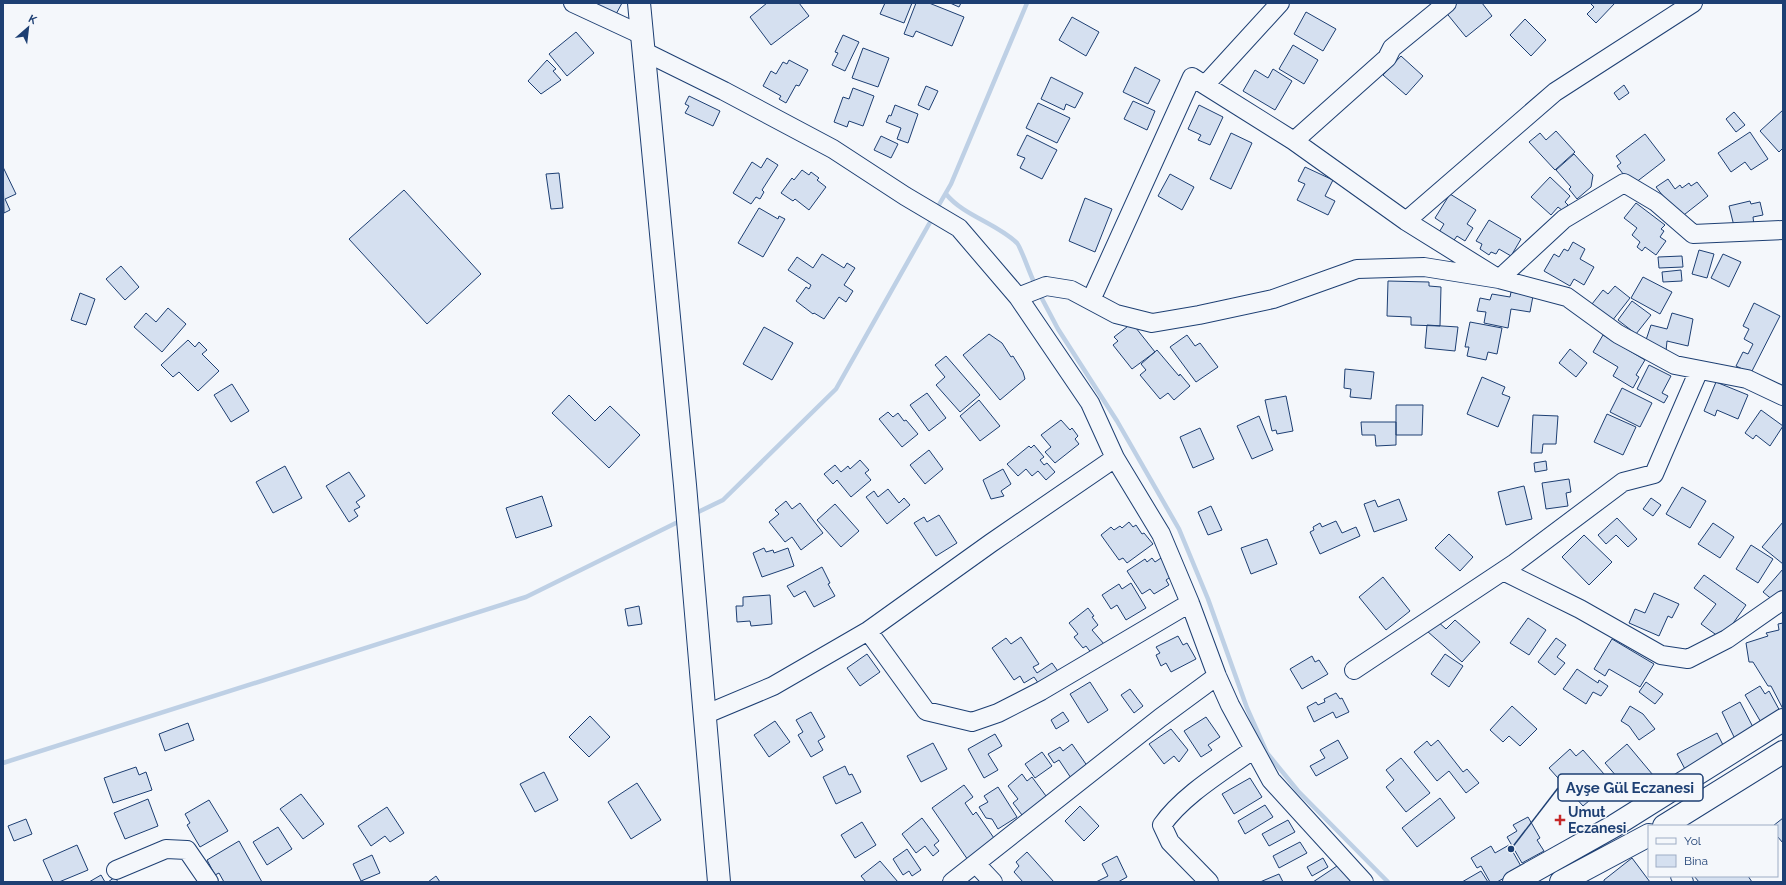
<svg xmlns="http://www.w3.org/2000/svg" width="1786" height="885" viewBox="0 0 1786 885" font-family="Raleway,sans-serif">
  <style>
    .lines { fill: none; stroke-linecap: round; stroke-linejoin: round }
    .stream { stroke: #bed0e5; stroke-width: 4.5 }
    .building { fill: #d5e0f0; stroke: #1d3f73 }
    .minor-casing { stroke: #1d3f73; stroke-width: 20 }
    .major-casing { stroke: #1d3f73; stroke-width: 24 }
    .minor { stroke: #f4f7fb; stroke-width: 18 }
    .major { stroke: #f4f7fb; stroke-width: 22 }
    .poi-dot { fill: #c62828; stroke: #f4f7fb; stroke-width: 1.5 }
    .labels { text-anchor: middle; stroke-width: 3; stroke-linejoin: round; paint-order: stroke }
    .poi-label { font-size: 14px; font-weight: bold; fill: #1d3f73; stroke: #f4f7fb; text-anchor: start }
    .leader { fill: none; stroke: #1d3f73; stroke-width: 1.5 }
    .callout-dot { fill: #1d3f73; stroke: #f4f7fb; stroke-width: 1.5 }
    .callout { fill: #f4f7fb; stroke: #1d3f73; stroke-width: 1.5 }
    .callout-label { font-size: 15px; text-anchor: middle; font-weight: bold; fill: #1d3f73 }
  </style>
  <rect width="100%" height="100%" fill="#f4f7fb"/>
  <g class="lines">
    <path class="stream" d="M946 194C964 216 996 223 1017 243 1021 247 1031 278 1036 286
      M936 210 951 184 1027 3
      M1039 293 1058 329 1117 421 1179 529 1208 599 1247 708 1267 753 1298 791 1388 882
      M694 514 723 500 836 389 933 217
      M3 763 526 597 682 520"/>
  </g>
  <path class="building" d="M581 3H622L615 16Z
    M767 3H799L809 16 771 45 750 17Z
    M885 3H912L904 23 880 14Z
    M916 3H929L964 17 952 46 916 31 913 37 904 34Z
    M950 3H961L959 7Z
    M1453 3H1482L1492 16 1466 37 1444 10Z
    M1590 3H1615L1596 23 1587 14 1594 7Z
    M1306 12 1336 29 1323 51 1294 34Z
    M1072 17 1099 32 1086 56 1059 40Z
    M1525 19 1546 40 1531 56 1510 35Z
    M576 32 594 53 567 76 549 54Z
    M843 35 859 42 845 71 832 65 838 53 835 52Z
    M1293 45 1318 60 1304 84 1279 69Z
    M863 48 889 58 878 87 852 78Z
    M1401 56 1423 76 1406 95 1383 75Z
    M547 60 556 69 553 71 561 80 541 94 528 81Z
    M789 60 808 70 799 86 796 85 786 103 779 99 781 96 763 86 771 71 776 74 783 62 787 64Z
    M1135 67 1160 80 1148 104 1123 92Z
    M1273 69 1292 81 1275 110 1243 91 1255 70 1268 78Z
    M1051 77 1083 93 1075 108 1066 104 1064 110 1041 99Z
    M1624 85 1629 93 1619 100 1614 93Z
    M926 86 938 91 929 110 918 105Z
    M853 88 874 96 863 126 849 121 847 127 834 122 843 97 849 99Z
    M689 96 720 111 713 126 685 113 689 106 685 104Z
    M1133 101 1155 111 1147 130 1124 119Z
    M1038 103 1070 118 1057 143 1026 128Z
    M895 105 918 114 908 143 897 139 901 128 886 122 889 115 891 116Z
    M1199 105 1223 117 1210 145 1198 140 1201 135 1188 129Z
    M1783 110V148L1779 152 1760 131Z
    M1734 112 1745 125 1736 132 1726 119Z
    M1556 131 1575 152 1555 170 1529 142 1540 133 1546 140Z
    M1750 132 1768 159 1751 170 1745 162 1731 172 1718 153Z
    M1231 133 1252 143 1231 189 1210 179Z
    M1645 134 1665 160 1635 183H1630L1617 166 1621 163 1616 156Z
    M1027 135 1057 150 1042 179 1020 168 1025 158 1017 155Z
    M881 136 898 144 891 158 874 150Z
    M1574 154 1593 175 1591 187 1577 199 1569 189 1571 187 1556 170Z
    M767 158 778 165 762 190 764 192 760 199 756 197 751 204 733 193 752 162 761 168Z
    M3 167 16 194 5 199 10 210 4 213Z
    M1305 167 1333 180 1325 196 1335 201 1328 215 1297 200 1305 184 1298 181Z
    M802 170 809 175 811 172 819 178 817 180 826 187 809 210 795 199 793 201 781 193 792 178 794 180Z
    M559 173 563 208 551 209 546 174Z
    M1170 174 1194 187 1182 210 1158 196Z
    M1550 177 1570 196 1565 202 1568 205 1563 211 1558 207 1551 215 1531 197Z
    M1668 179 1675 189 1680 185 1682 188 1689 183 1691 186 1697 182 1708 196 1680 218 1656 187Z
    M404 190 481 274 427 324 349 239Z
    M1450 194 1476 210 1467 224 1473 228 1465 241 1457 236 1452 243 1438 234 1444 224 1435 218Z
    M1085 198 1112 209 1095 252 1069 241Z
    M1750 201 1751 204 1760 202 1763 215 1753 217 1754 225 1734 226 1729 206Z
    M1636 203 1665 225 1661 229 1664 231 1660 237 1666 241 1656 255 1645 247 1642 251 1637 247 1640 242 1632 235 1637 228 1624 218Z
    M759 208 778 219 779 216 785 219 763 257 738 243Z
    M1489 220 1521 239 1511 256 1499 249 1496 254 1491 252 1489 255 1480 249 1482 244 1476 241Z
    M1573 242 1585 249 1580 259 1594 267 1584 285 1574 279 1570 286 1544 271 1554 254 1559 257 1564 249 1568 251Z
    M1699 250 1714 254 1707 278 1692 274Z
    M822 254 844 268 847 263 855 268 844 285 853 291 846 302 839 297 824 319 814 313 813 314 796 301 806 287 809 289 811 285 788 270 797 257 813 268Z
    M1723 254 1741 262 1729 287 1711 278Z
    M1682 256 1683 267 1659 268 1658 257Z
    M121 266 139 287 125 300 106 279Z
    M1681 270 1682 281 1663 282 1662 272Z
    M1643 277 1672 292 1660 314 1631 298Z
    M1388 281 1429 282V286L1441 287 1440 326 1411 325V317L1387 316Z
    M1615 286 1630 298 1612 321 1592 304 1603 290 1608 294Z
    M1511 292 1533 296 1530 312 1511 309 1508 328 1484 323 1486 312 1477 311 1480 298 1490 300 1492 294 1510 297Z
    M80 293 95 299 86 325 71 320Z
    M1632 301 1651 315 1636 334 1618 320Z
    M1754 303 1780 316 1751 373 1736 366 1743 352 1748 354 1753 344 1744 339 1749 329 1743 326Z
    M168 308 186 324 162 352 134 327 146 313 156 322Z
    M1672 313 1693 319 1688 346 1667 341 1666 351 1646 340 1651 325 1667 329Z
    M1470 322 1502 328 1497 354 1488 352 1486 360 1467 356 1469 347H1465Z
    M1132 323 1155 352 1132 369 1113 345 1118 341 1114 337Z
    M1427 325 1458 327 1455 351 1425 348Z
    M764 327 793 343 772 380 743 364Z
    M989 334 1002 343 1011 357 1013 356 1023 372 1025 379 1000 400 963 355Z
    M1187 335 1195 346 1200 343 1218 367 1196 382 1170 347Z
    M1603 335 1645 360 1636 375 1639 377 1633 388 1613 376 1618 367 1593 352Z
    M188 340 195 347 199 342 207 350 202 354 219 371 198 391 179 372 173 377 161 365Z
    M1570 349 1587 363 1576 377 1559 363Z
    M1157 350 1179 376 1180 374 1190 386 1174 400 1168 393 1160 399 1140 375 1146 370 1141 364Z
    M946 356 980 395 960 412 936 385 945 377 935 365Z
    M1649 365 1671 376 1662 393 1668 396 1664 403 1637 389Z
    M1345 369 1374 372 1371 399 1350 397 1351 389 1344 388Z
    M1482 377 1505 387 1502 394 1510 397 1498 427 1467 414Z
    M1716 382 1748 395 1738 419 1717 410 1715 416 1704 411Z
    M232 384 249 411 231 422 214 395Z
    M1622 388 1652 403 1640 427 1610 412Z
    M927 393 946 418 929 431 910 405Z
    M569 395 595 421 610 406 640 435 609 468 552 413Z
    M1286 396 1293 431 1277 434 1276 430 1272 431 1265 400Z
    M979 400 1000 426 980 441 960 416Z
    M1396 405H1423L1422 435H1396Z
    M1761 410 1783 426 1770 446 1756 435 1753 439 1745 433Z
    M888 412 893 417 898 413 904 421 906 420 918 434 902 447 879 419Z
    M1607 414 1636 427 1623 455 1594 442Z
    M1533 415 1558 416 1556 444H1543L1542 453H1531Z
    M1259 416 1273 450 1252 459 1237 426Z
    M1061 420 1070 430 1072 428 1078 436 1075 439 1079 444 1055 463 1045 452 1051 447 1041 435Z
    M1361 422H1396V445L1376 446 1375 435H1362Z
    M1200 428 1214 459 1193 468 1180 437Z
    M1034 445 1044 457 1040 460 1044 465 1047 463 1055 472 1046 480 1038 471 1032 476 1026 469 1018 476 1007 464 1029 446 1031 448Z
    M929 450 943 469 925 484 910 465Z
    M860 460 869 470 865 473 871 480 851 497 837 480 833 484 824 474 835 465 841 472 848 466 850 469Z
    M1546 461 1547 470 1535 472 1534 463Z
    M285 466 302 498 273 513 256 482Z
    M1003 469 1011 484 1001 491 1004 496 991 499 983 480Z
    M349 472 365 496 356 502 360 507 354 510 358 516 349 522 326 486Z
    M1569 479 1571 492 1566 493 1568 506 1546 509 1542 483Z
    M1524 486 1532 519 1506 525 1498 492Z
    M1682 487 1706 501 1690 528 1666 514Z
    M888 489 899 503 904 498 910 505 887 524 866 497 874 491 878 497Z
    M542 496 552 526 516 538 506 508Z
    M1651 498 1661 505 1653 516 1643 509Z
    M1399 499 1407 520 1374 532 1364 504 1375 500 1378 507Z
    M786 501 792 509 800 503 823 533 801 550 792 537 785 542 769 522 779 514 775 510Z
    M835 504 859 531 841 547 817 520Z
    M1211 506 1222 530 1208 535 1198 512Z
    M939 515 957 543 936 556 914 523 924 517 927 522Z
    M1617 518 1637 539 1628 547 1616 535 1606 544 1598 535Z
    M1336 521 1342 533 1356 527 1360 536 1320 554 1310 532 1314 530 1313 527 1320 523 1322 527Z
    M1129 522 1133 527 1136 525 1142 534 1144 533 1153 544 1127 563 1123 558 1119 560 1101 535 1111 527 1114 530 1120 526 1122 528Z
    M1783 522V564L1762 547Z
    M1713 523 1734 537 1720 558 1698 544Z
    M1449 534 1473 557 1460 571 1435 548Z
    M1584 535 1612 562 1589 585 1562 557Z
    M1267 539 1277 564 1251 574 1241 548Z
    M1751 545 1773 559 1758 583 1736 569Z
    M764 548 766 552 773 550 774 553 788 548 794 566 762 577 753 553Z
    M1152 558 1155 562 1161 558 1172 576 1166 580 1169 585 1154 594 1150 589 1142 594 1127 571 1145 559 1147 562Z
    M822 567 830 583 828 584 835 596 814 607 805 591 794 597 787 586Z
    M1783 569V591L1774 601 1763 592Z
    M1704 575 1746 605 1722 639 1701 624 1716 604 1694 588Z
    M1383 577 1410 611 1386 630 1359 597Z
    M1131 583 1146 608 1126 620 1117 605 1111 609 1102 595 1119 584 1122 589Z
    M1654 593 1679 604 1672 618 1668 616 1659 636 1629 623 1635 609 1645 613Z
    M770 595 772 624 751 626 750 621 737 622 736 606H743V597Z
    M639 606 642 624 628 626 625 609Z
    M1088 608 1094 616 1092 617 1098 625 1092 630 1104 644 1092 654 1086 646 1083 648 1074 637 1078 634 1069 623Z
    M1528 618 1546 630 1529 655 1510 643Z
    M1436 620 1446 629 1455 620 1480 642 1462 662 1427 631Z
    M1783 623V709L1771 686H1768L1753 662H1749L1746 643 1768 636 1766 633 1779 630 1778 624Z
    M1178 636 1183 645 1187 643 1196 659 1171 672 1166 663 1161 666 1156 655 1160 653 1156 647Z
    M1021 637 1039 664 1033 667 1037 673 1052 663 1060 674 1041 687 1034 677 1024 683 1020 676 1014 680 992 648 1006 638 1011 644Z
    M1556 638 1566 645 1557 657 1565 663 1555 675 1538 662Z
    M1612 639 1654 664 1640 687 1609 669 1605 676 1594 669Z
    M867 654 880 672 860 686 847 668Z
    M1445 654 1463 666 1449 687 1431 674Z
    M1312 656 1315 662 1319 660 1328 674 1302 689 1290 669Z
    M1577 669 1598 683 1599 680 1608 686 1601 696 1593 692 1586 704 1563 689Z
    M1090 682 1108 710 1088 723 1070 694Z
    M1646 682 1663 694 1655 704 1639 692Z
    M1760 686 1765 694 1769 691 1781 713 1762 724 1745 695Z
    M1130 689 1143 706 1134 713 1121 695Z
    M1336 693 1340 699 1342 698 1349 712 1336 718 1333 712 1314 722 1307 707 1316 702 1318 705 1325 702 1324 699Z
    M1740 702 1754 729 1735 739 1722 712Z
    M1512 706 1537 729 1520 746 1509 736 1503 742 1490 730Z
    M1630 706 1643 714 1655 729 1639 740 1629 726 1621 721Z
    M811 712 825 737 818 741 823 750 811 757 798 735 803 732 796 720Z
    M1063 712 1069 721 1056 729 1051 720Z
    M590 716 610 737 589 757 569 737Z
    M1206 717 1220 737 1208 745 1212 750 1201 757 1184 731Z
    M775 721 790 742 769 757 754 735Z
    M188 723 194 740 165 751 159 734Z
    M1171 729 1188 750 1179 762 1174 756 1164 764 1149 744Z
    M1717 733 1726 751 1686 771 1677 754Z
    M995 734 1002 746 988 754 998 770 984 778 968 749Z
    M1338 740 1348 758 1316 776 1310 766 1325 758 1320 750Z
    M1438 740 1463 772 1467 769 1479 783 1466 793 1449 771 1437 781 1414 752 1427 741 1431 746Z
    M933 743 947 769 921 782 907 756Z
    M1072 744 1088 767 1071 778 1059 760 1054 763 1048 754 1060 747 1063 751Z
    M1627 744 1658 781 1637 800 1605 763Z
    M1570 749 1576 756 1583 750 1611 782 1583 806 1549 768Z
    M1042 752 1052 766 1035 778 1025 764Z
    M1401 758 1430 793 1406 812 1386 787 1394 780 1386 770Z
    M845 766 849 775 852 774 861 792 836 804 823 777Z
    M136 767 139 775 146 772 152 790 113 803 104 778Z
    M544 772 558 800 535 812 520 784Z
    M1022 774 1027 781 1032 777 1049 800 1025 819 1013 803 1018 799 1008 786Z
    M1250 778 1262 797 1234 814 1222 794Z
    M637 783 661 820 631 839 608 802Z
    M964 785 973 797 965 803 973 815 976 812 996 841 968 860 932 808Z
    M998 787 1017 817 998 829 992 819 986 818 979 807 988 802 984 796Z
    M301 794 324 824 303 839 280 809Z
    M1440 798 1455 818 1417 847 1402 828Z
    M148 799 158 826 125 839 114 813Z
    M209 800 228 831 200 847 187 825 190 823 185 814Z
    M1265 805 1273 817 1245 834 1238 821Z
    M1080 806 1099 826 1084 841 1065 821Z
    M387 807 404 833 390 842 385 836 371 846 358 826Z
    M1528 817 1540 838 1537 840 1544 851 1522 863 1507 837 1517 831 1513 825Z
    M922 818 939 841 934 845 939 851 933 856 925 846 916 853 902 834Z
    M1783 818V843L1777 836V826H1773Z
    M26 819 32 834 14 841 8 826Z
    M1288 820 1295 832 1269 846 1262 834Z
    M862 822 876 845 855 858 841 835Z
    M278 827 292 849 267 865 253 842Z
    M239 841 262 882H224L219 873 215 875 207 860Z
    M1300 842 1307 853 1279 868 1273 856Z
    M77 845 88 870 59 882H53L43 860Z
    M1509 845 1522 868 1497 882H1490L1481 866 1477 868 1471 858 1491 846 1495 853Z
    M907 849 921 870 912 876 909 871 903 875 893 859Z
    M1027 852 1054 882H1023L1014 872 1019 866 1016 862Z
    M372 855 380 873 361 881 353 864Z
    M1117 856 1127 877 1118 882H1096L1108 876 1102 864Z
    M1323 858 1328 867 1312 876 1307 867Z
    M1632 858 1650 882H1604V880Z
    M880 861 898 882H866L861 876Z
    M1340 864 1356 882H1313Z
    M1481 871 1488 882H1462Z
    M1279 874 1283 882H1260Z
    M101 875 105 882H89Z
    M436 876 440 882H428Z
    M1694 876H1748L1752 882H1699Z
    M115 877 118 882H108Z"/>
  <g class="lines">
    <g class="minor-casing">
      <path id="minor" d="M573 3 642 35
        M643 51 724 91 833 149 905 196 959 228 1018 297 1090 403 1115 458 1161 534 1190 603 1217 676 1230 705 1271 780 1364 882
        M1205 85 1280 3
        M1294 141 1387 58 1392 48 1447 3
        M1406 221 1555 92 1693 3
        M1018 297 1046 286 1071 290 1116 314 1152 323 1199 315 1273 299 1357 269 1424 267 1499 279 1567 297 1618 334 1675 365 1747 379 1783 396
        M1091 300 1192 77 1294 141 1406 221 1499 279 1564 219 1624 183 1656 202 1693 234 1783 230
        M1503 571 1580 609 1661 655 1688 659 1727 639 1783 600
        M868 631 926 711 972 722 998 713 1041 691 1190 603
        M1354 670 1515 563 1623 482 1654 474 1699 370
        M704 715 773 686 868 631 991 543 1115 458
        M976 864 993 882
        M116 870 166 849 187 850 209 882
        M1680 876 1684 882
        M952 882 1160 718 1217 676
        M1209 882 1170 842 1162 825C1184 794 1224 771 1254 749"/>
    </g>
    <g class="major-casing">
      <path id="major" d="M639 3 685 485 719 882
        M1664 826 1783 752
        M1514 882 1614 826 1783 720
        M1561 882 1649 835"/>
    </g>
    <use href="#minor" class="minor"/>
    <use href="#major" class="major"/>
  </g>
  <path class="poi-dot" d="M1558 814h4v4h4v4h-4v4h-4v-4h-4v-4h4z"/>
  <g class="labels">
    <g class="poi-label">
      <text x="1568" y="817">Umut<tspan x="1568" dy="16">Eczanesi</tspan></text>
    </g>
  </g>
  <path class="leader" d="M1511 849L1558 788"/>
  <circle class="callout-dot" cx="1511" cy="849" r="4"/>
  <rect class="callout" x="1558" y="774" width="145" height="27" rx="4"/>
  <g class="callout-label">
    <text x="1630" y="793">Ayşe Gül Eczanesi</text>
  </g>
  <rect width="1786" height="885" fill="none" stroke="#1d3f73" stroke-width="8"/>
  <rect x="1648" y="825" width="130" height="52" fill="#f4f7fb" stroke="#9eadc5"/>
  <rect x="1656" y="838" width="20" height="6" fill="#f4f7fb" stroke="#9eadc5"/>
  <text x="1684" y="845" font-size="12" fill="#1d3f73">Yol</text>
  <rect x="1656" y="855" width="20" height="12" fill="#d5e0f0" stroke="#9eadc5"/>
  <text x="1684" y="865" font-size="12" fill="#1d3f73">Bina</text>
  <g transform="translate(28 28) rotate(28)" stroke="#f4f7fb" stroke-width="3" paint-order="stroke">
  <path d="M0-3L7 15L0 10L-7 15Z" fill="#1d3f73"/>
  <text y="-6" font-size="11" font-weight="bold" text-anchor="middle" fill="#1d3f73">K</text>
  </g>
</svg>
